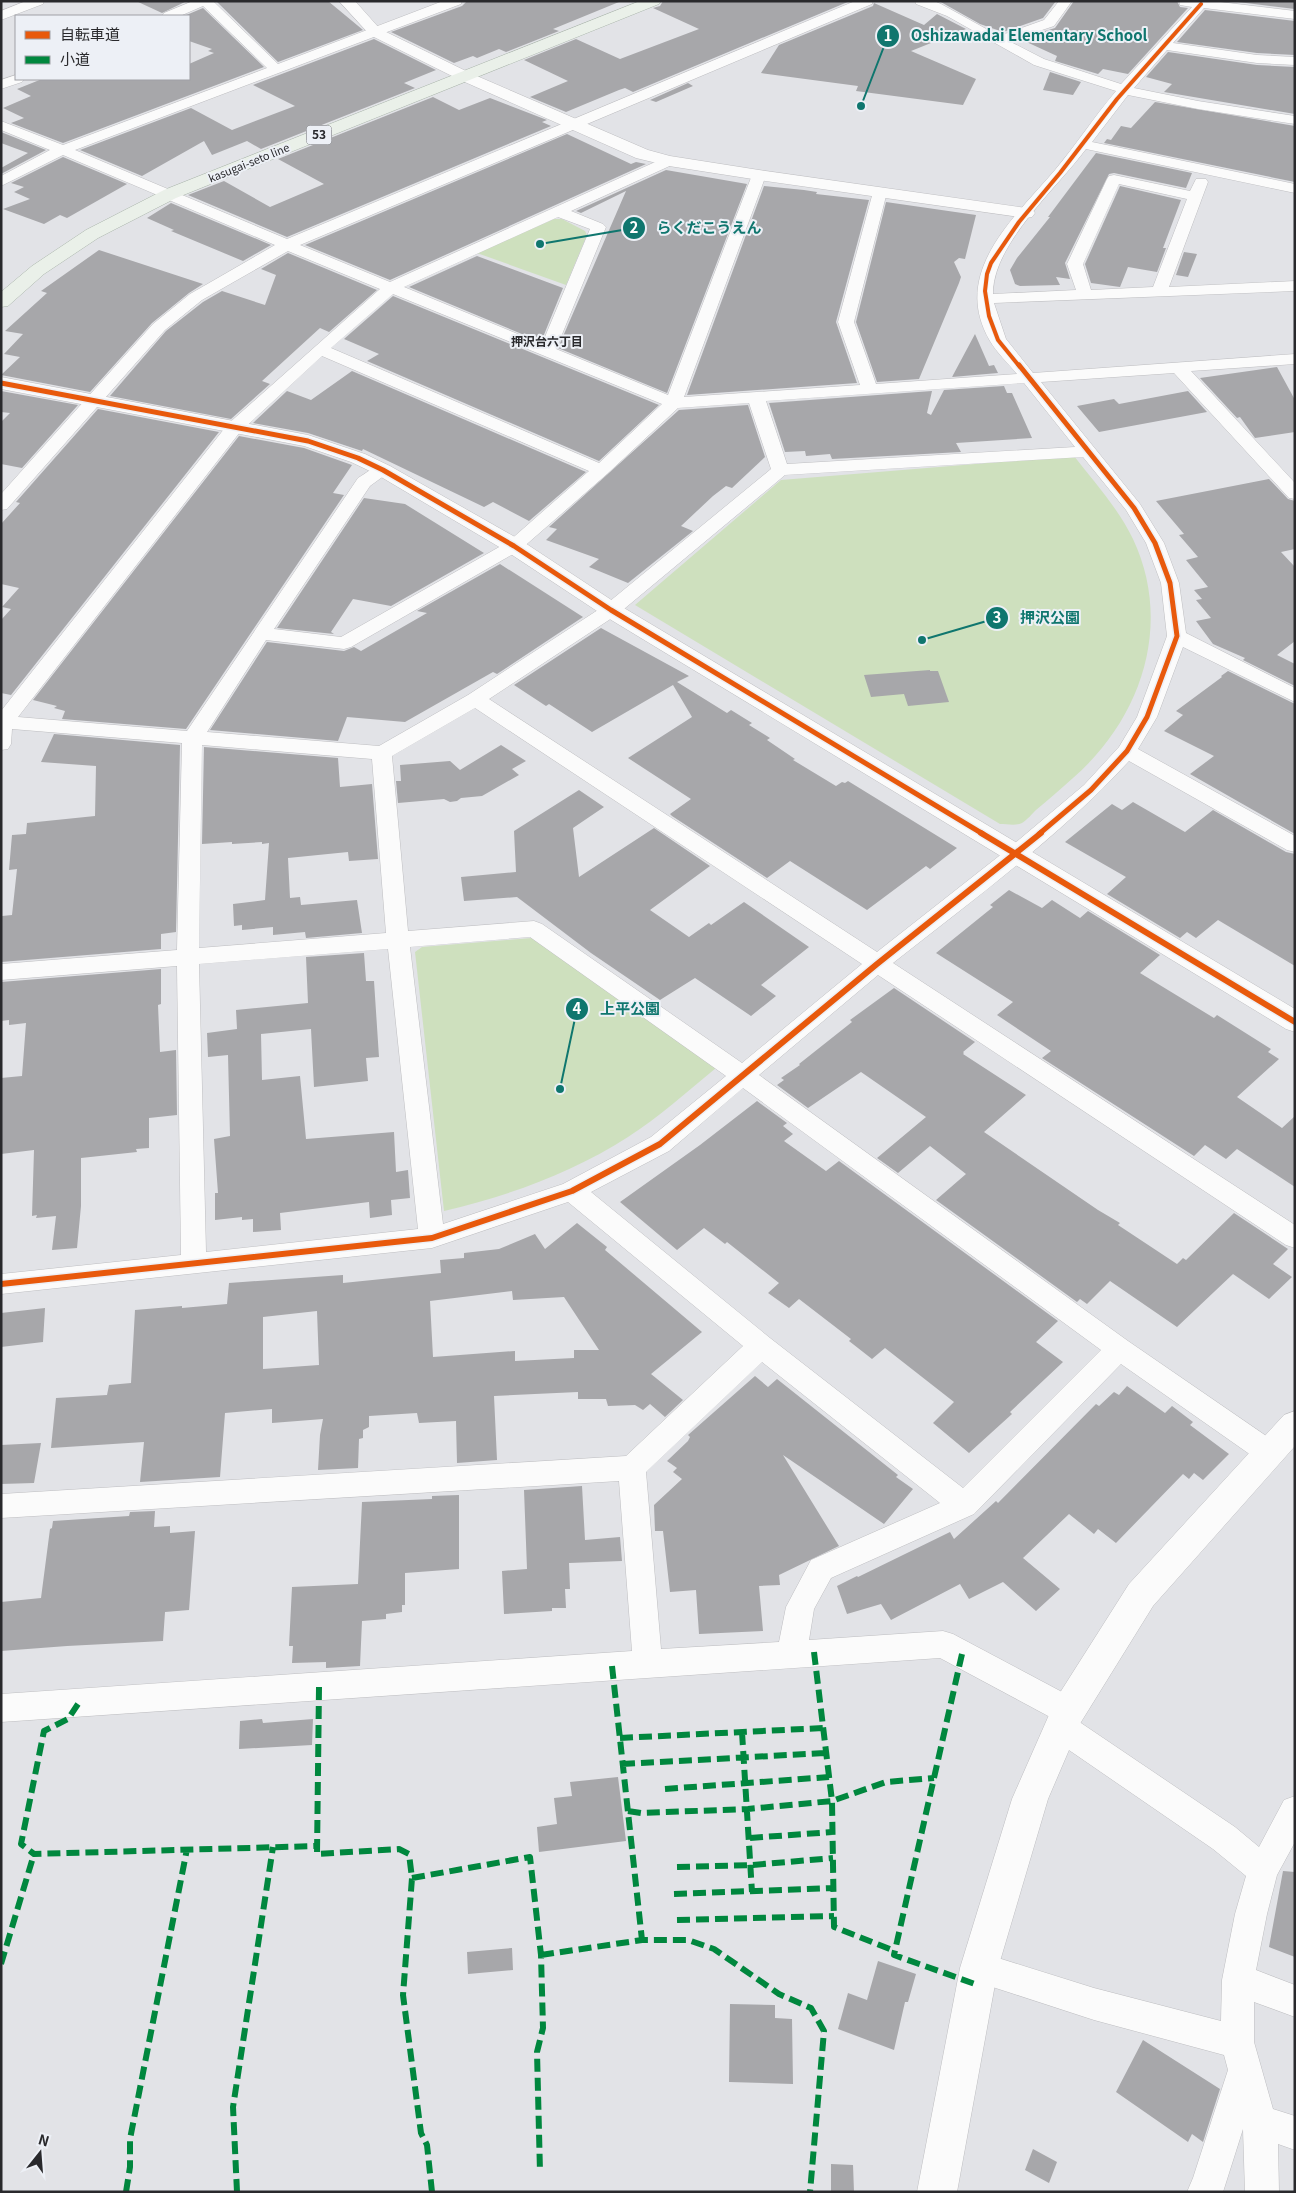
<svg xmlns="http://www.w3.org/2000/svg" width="1296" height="2193" viewBox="0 0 1296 2193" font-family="Georgia,'Noto Sans JP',serif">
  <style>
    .green { fill: #cee0be }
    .building { fill: #a7a7aa; fill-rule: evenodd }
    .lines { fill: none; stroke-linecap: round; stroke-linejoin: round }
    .street-casing { stroke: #bebec1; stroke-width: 1 }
    .secondary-casing { stroke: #bebec1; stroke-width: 1 }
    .primary-casing { stroke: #aab5ab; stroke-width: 1 }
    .street { fill: #fbfbfb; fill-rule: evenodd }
    .secondary { fill: #fbfbfb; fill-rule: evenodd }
    .primary { fill: #eaf0e9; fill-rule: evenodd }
    .quiet { stroke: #00873e; stroke-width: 6; stroke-dasharray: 13 6; stroke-linecap: butt }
    .cycleway-far2-casing { stroke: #edf0f6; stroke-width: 5.5 }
    .cycleway-far1-casing { stroke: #edf0f6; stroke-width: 8 }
    .cycleway-casing { stroke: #edf0f6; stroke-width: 9 }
    .cycleway-far2 { stroke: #e8590c; stroke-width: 4 }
    .cycleway-far1 { stroke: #e8590c; stroke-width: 5 }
    .cycleway { stroke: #e8590c; stroke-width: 6 }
    .labels { text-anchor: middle; stroke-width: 4; stroke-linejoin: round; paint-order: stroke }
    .far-street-label { font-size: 11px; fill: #29292c; stroke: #edf0f6 }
    .shield { fill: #edf0f6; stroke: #646569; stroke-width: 1 }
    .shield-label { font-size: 12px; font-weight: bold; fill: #29292c }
    .far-neighbourhood-label { font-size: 12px; font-weight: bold; fill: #29292c; stroke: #edf0f6 }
    .leader { fill: none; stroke: #0f766e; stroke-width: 2 }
    .callout-dot { fill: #0f766e; stroke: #edf0f6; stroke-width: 2 }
    .mark-label { font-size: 15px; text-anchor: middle; font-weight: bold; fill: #fff }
    .callout-label { font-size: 15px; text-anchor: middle; font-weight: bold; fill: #0f766e; stroke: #edf0f6; stroke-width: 4; stroke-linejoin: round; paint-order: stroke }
  </style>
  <rect width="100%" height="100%" fill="#e2e3e7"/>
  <path class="green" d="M554 219H562L585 231 587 235 566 285 477 253Z
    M1074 456C1095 483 1118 508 1133 539 1173 624 1142 718 1073 778 1061 789 1049 799 1036 810 1032 814 1027 820 1022 823 1017 826 1006 824 1000 824L635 605 781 480Z
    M532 938 716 1068C687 1092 659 1117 628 1137 572 1173 508 1196 444 1211L415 952 422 947Z"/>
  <path class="building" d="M136 1H187L162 13Z
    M216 1H328L363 30 278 62Z
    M467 1H618L619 2 553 29 559 31 506 52 499 49 477 58 473 56 454 63 391 32 462 6Z
    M663 1H850L633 92 625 88 619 90 566 112 530 97 568 81 524 60 576 39 620 59 699 29 653 8 660 6Z
    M939 1H1056L1043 18 1003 32 980 24Z
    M1074 1H1177L1180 7 1188 8 1128 74 1103 69 1098 74 1055 61 1057 56 1020 39 1055 28Z
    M1230 1H1295V9Z
    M874 3 924 25 937 14 966 29 911 51 976 79 963 105 856 91 858 86 761 73 779 45 873 6Z
    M203 8 264 67 63 143 11 123 24 118 3 108 31 96 17 89 42 79H189V64L214 53 208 51 212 49 189 41V16H184Z
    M1205 10 1295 21V55L1257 53 1177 42Z
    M374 39 436 70 404 83 415 88 261 149 247 141 212 155 204 141 142 176 80 150 191 108 232 130 295 106 253 85Z
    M1168 52 1257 65 1295 67V114L1164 92 1172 84 1146 77Z
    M1050 72 1081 82 1073 95 1043 90Z
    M688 83 693 86 656 102 650 100Z
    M433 97 459 110 490 98 547 120 542 122 551 126 287 237 188 195 224 181 270 207 324 184 278 159Z
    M1155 102 1295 126V182L1104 143 1107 139 1111 140 1121 126 1131 128Z
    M1 132 46 150 1 174V168L28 153 1 143Z
    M567 134 631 164 636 162 646 164 390 280 305 245Z
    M1096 153 1192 173 1186 188 1114 173 1109 174 1065 263 1070 279 1056 277 1060 285 1020 286 1015 284 1010 270 1017 258 1050 217H1048Z
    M63 157 127 184 67 218 60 215 44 224 3 209 30 199 14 192 24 187 11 183Z
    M666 170 747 184 667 393 558 348 626 191 581 213 576 211Z
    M764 186 804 190 817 192 816 194 869 200 836 322 857 383 687 395Z
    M1120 186 1181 200 1163 248H1166L1157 272 1128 267 1120 287 1091 283 1085 264Z
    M886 202 976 215 965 259 959 258 954 262 961 277 959 283 919 379 877 382 856 322Z
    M171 203 271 245 243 261 171 231 174 230 147 218Z
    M99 250 203 284 189 293 152 323 90 392 1 375 20 357 4 354 23 334 5 331 47 293 41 291Z
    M1184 252 1197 254 1188 277 1176 275Z
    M288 253 377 290 329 332 320 328 262 381 270 384 231 419 110 396 166 331 203 302 222 291 265 305 276 275 261 269Z
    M477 256 563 288 541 342 409 287Z
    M393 296 659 405 599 461 367 361 379 354 344 339Z
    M975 334 989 366 994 365 998 373 952 377Z
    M1277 367 1295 400V432L1255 438 1240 417 1237 418 1200 378Z
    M352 371 586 472 529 521 493 502 484 507 363 449 362 451 308 433 253 423 287 391 311 400Z
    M1004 386 1007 393H1012L1032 438 956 443 961 452 832 459 830 454 806 456 805 451 785 452 769 403 932 391 927 413 931 415 944 390Z
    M1 391 78 405 22 468 1 464V422L10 413 1 412Z
    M1188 391 1207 412 1099 432 1077 406 1114 399 1119 404Z
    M748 405 765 457 732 488 726 486 713 496 681 526 693 531 628 583 589 567 599 559 546 540 557 529 549 527 679 410Z
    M98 409 219 432 11 695 1 693V620L11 609 2 607 19 588 1 584V524L20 503 16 502Z
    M239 436 304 448 352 465 333 493 344 495 186 729 62 719 65 711 54 708 57 706 33 700Z
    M1269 479 1288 499 1295 501V549L1281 552 1295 567V641L1277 655 1295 664V686L1243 660 1245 658 1213 644 1196 621 1211 618 1196 600 1202 599 1194 590 1208 587 1186 560 1198 557 1179 535 1184 534 1156 501Z
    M364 498 405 504 484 553 391 606 353 599 331 632 334 634 277 628Z
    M500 564 583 617 497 674 493 672 405 722 347 717 338 741 210 730 267 642 344 651 354 647 361 651 427 613 417 611Z
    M601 628 689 676 677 682 727 713 731 710 752 723 749 725 770 738 767 740 795 759 793 760 836 786 842 782 845 783 848 781 957 848 930 869 926 866 867 910 790 861 767 878 672 816 670 814 691 799 628 758 692 717 673 685 592 732 549 704 546 706 514 685Z
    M930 670V671H938L949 702 908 706 904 694 871 697 864 675Z
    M1228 671 1295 704V834L1190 774 1214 756 1164 731 1183 715 1176 711 1222 677 1221 676Z
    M54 734 180 745 176 932 161 934V949L1 962V918L2 916 12 915 17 869 9 870 12 835 26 834 27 823 95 816 96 766 41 762Z
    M501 745 526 761 512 769 519 775 482 796 461 798 457 801 450 802 444 799 398 803 396 781H401L400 765 450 761 460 770Z
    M204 747 338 758 340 787 372 784 378 859 349 861 348 852 288 858 290 898 300 897 301 905 357 900 362 933 306 938 305 932 273 935V927L242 930V925L234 926 233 904 265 900 269 843 262 844V842L232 844V842L202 844Z
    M579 790 604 807 573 828 579 877 654 828 710 866 650 910 689 937 709 923 711 925 744 902 809 947 761 985 776 996 751 1016 695 978 660 1000 591 953 517 897 464 901 461 877 516 872 514 831Z
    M1133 802 1185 832 1213 810 1286 852 1295 854V966L1218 920 1196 938 1187 932 1180 938 1107 894 1126 877 1065 842 1112 804 1122 810Z
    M1009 890 1042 908 1052 900 1080 918 1088 911 1160 955 1140 973 1214 1018 1217 1015 1271 1049 1268 1052 1279 1059 1237 1097 1282 1128 1295 1116V1187L1237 1149 1226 1159 1205 1145 1194 1156 1042 1058 1051 1051 997 1015 1013 1002 936 953 993 907 990 905Z
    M364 953 366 981H374L379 1057 366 1058 368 1081 314 1087 311 1029 261 1034 262 1080 300 1076 306 1139 394 1132 396 1172 408 1170 410 1198 391 1200 392 1215 370 1218 369 1202 280 1213 281 1230 253 1232V1219L242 1220V1217L215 1220V1193H218L214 1139 230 1136 228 1055 208 1057 207 1033 237 1029 236 1010 308 1003 306 957Z
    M161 969V1004L158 1005 160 1052 176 1050 177 1115 149 1118V1148L136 1149 137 1152 81 1158V1206L77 1248 52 1250 56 1216 36 1218 37 1215 32 1216 34 1150 1 1154V1078L22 1076 26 1023 9 1025V1020L1 1021V982Z
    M894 988 975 1042 963 1052 964 1053 963 1054 1026 1095 984 1132 1098 1210 1120 1223 1118 1225 1177 1264 1183 1258 1186 1260 1234 1213 1288 1249 1273 1264 1292 1277 1269 1299 1233 1274 1177 1327 1110 1281 1087 1304 1080 1299 1077 1302 936 1200 966 1174 930 1146 898 1173 877 1158 926 1117 861 1072 808 1108 777 1085 784 1080 781 1078 800 1065 799 1064 852 1022 850 1020Z
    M757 1101 787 1123 783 1126 793 1134 784 1141 826 1171 839 1161 1058 1321 1036 1342 1063 1362 1010 1412 1012 1414 969 1453 933 1423 954 1402 885 1348 872 1359 849 1341 851 1339 799 1299 789 1308 768 1293 779 1283 727 1242 725 1244 704 1228 677 1250 620 1202 700 1145Z
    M577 1223 607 1247 605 1250 702 1332 651 1374 683 1400 665 1417 650 1404 643 1410 635 1405 608 1406 606 1399H578V1392L494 1396 497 1460 457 1463 456 1421 419 1423 417 1413 369 1416V1427L363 1430V1438L359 1439 358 1468 318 1470 320 1435 323 1419 272 1423V1409L225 1413 220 1477 140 1482 144 1442 51 1448 56 1398 107 1395 109 1385 131 1383 135 1310 182 1306V1308L227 1304 229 1283 343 1275V1283L441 1273 440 1260 464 1258V1253L499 1249 535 1234 545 1249ZM512 1291 513 1300 564 1297 599 1350H574V1358L515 1361V1351L433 1357 430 1301ZM317 1311 319 1365 263 1369V1317Z
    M45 1308 43 1342 1 1347V1313Z
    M755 1376 768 1387 777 1379 898 1475 896 1477 913 1489 884 1524 783 1455 839 1546 779 1575 780 1585 759 1586 763 1631 699 1634 696 1590 670 1592 663 1531H655L654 1505 682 1479 673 1472 677 1468 667 1461 688 1441 690 1437 688 1435Z
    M1127 1386 1165 1413 1172 1406 1193 1422 1190 1425 1229 1454 1203 1480 1194 1473 1189 1479 1183 1474 1116 1543 1098 1529 1094 1534 1069 1514 1023 1558 1060 1589 1036 1611 1003 1582 969 1599 960 1584 891 1620 881 1604 847 1614 837 1586 857 1576 858 1577 950 1532 954 1539 996 1501 998 1503 1096 1404 1099 1406 1114 1392 1119 1395Z
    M41 1443 34 1483 1 1484V1445Z
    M582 1486 585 1540 620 1537 622 1561 569 1563 570 1589H565L566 1608H552V1611L504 1614 502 1571 527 1569 524 1490Z
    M459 1495V1569L405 1573V1605H402V1612L386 1614V1619L362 1621 360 1666 326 1668V1662L292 1663 293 1646H289L292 1587 358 1584 362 1502 432 1499V1496Z
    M155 1511 154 1527 170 1526V1533L195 1531 189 1610 165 1612 163 1641 67 1646 1 1651V1602L41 1598 50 1529 52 1528 53 1521 129 1516 130 1512Z
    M262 1719 263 1723 313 1719 312 1745 239 1749 240 1721Z
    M618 1777 626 1841 539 1852 537 1827 557 1824 554 1798 572 1796 570 1782Z
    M1283 1871 1295 1872V1957L1269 1947Z
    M512 1948 513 1970 468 1974 467 1952Z
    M878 1961 916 1974 908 2002H905L894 2050 838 2029 848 1993 867 2000Z
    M730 2004 775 2005V2018L792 2019 793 2084 729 2082Z
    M1143 2040 1220 2089 1203 2142 1192 2134 1188 2142 1116 2092Z
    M1033 2149 1057 2162 1049 2183 1025 2170Z
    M831 2164 853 2165 854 2192H831Z"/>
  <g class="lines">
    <g class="street-casing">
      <path id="street" d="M26 1H44L43 4 1 20V11Z
        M193 1H213L278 64 443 1H462L461 4 75 150 287 239 855 1H873L872 4 300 245 390 282 664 158H674L676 161 674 164 571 211 603 224 606 227 556 349 668 395 752 175 754 172H764L766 175 684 397 860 385 838 322 873 192 875 189H885L887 192 854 322 876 384 1017 374C1008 363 997 353 990 341 950 273 1014 218 1055 170 1076 145 1094 117 1116 91L1034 65 947 16 916 4 915 1H934L941 4 999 36 1044 20 1059 1H1072L1054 26 1009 41 1044 59 1121 84 1192 7 1180 5 1179 1H1212L1295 11V19L1204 8 1173 43 1257 55 1295 57V65L1257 63 1167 50 1134 88 1198 101 1295 116V124L1198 109 1128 95 1092 142 1295 184V193L1086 149C1057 188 995 242 993 291V294L1076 290 1067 264 1107 179 1109 176 1114 175 1190 191 1196 179H1206L1208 182 1169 287 1295 281V291L994 303 1006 339 1033 373 1295 354V364L1191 371 1295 483V499L1289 498 1174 373 1041 382 1140 504 1164 543 1179 583 1186 633 1295 688V702L1183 647 1157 717 1138 749 1295 836V852L1287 850 1129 761C1059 837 974 899 893 963L1295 1225V1248L1286 1245 878 975 759 1075 1128 1341 1278 1444 1282 1452 1278 1460 1268 1464 1258 1460 1121 1364 974 1514 831 1578 814 1609 809 1640 943 1631 953 1634 1079 1701 1083 1711 1078 1721 1235 1827 1259 1847 1284 1800 1295 1796V1842L1277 1875 1267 1914 1256 1970 1295 1985V2017L1254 2002V2042L1273 2109 1295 2116V2150L1278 2144 1279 2192H1245L1243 2129 1223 2192H1187L1193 2178 1228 2070 1224 2055 1094 2020 968 1979 963 1968 968 1957 979 1952 1094 1988 1221 2021 1222 1980 1235 1914 1246 1876 1213 1849 1050 1737 1046 1727 1050 1717 940 1658 1 1722V1694L632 1651 619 1481 1 1518V1494L626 1456 743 1346 568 1202 432 1248 1 1294V1274L181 1255 177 966 1 980V964L177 950 182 743 12 729 11 744 8 749 1 750V711L228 424 380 289 288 251 202 300 165 330 7 509 1 510V494L153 324 190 294 275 245 63 155 1 186V176L50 150 1 130V121L63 145 267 68 203 6 180 16H162L164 13ZM1119 184 1187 199 1153 287 1091 290 1083 264ZM558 217 590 229 542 344 404 287ZM393 294 662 404 599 463 331 348ZM322 356 589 471 508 542 341 637 274 629 370 486 392 470 389 466C377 463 368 472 358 478L187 731 18 717 240 432ZM1024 383 1075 447 787 464 766 401ZM749 403 771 469 604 606 468 695 379 746 207 732 266 640 344 649 351 647 520 550 607 474 678 408ZM1083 457 1126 510 1146 543 1161 583 1167 636 1137 717 1119 747 1084 785 1008 849 877 952 489 699 618 614 785 475ZM475 708 862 964 742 1063 542 924 534 921 408 931 392 756ZM202 745 372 759 386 933 199 948ZM530 937 726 1076 651 1137 563 1184 443 1224 410 947ZM388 949 418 1229 206 1252 199 964ZM743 1088 1101 1350 963 1488 770 1338 591 1192 669 1151ZM762 1362 940 1503 811 1560 786 1607 779 1642 661 1649 646 1472Z
        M16 75V79H24L22 82 1 89V80Z"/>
    </g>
    <g class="secondary-casing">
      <path id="secondary" d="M339 1H355L380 29 470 73 648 150 670 156 759 170 1026 208 1032 209 1035 213 1032 217 1026 218 759 180 669 166 636 158 458 79 370 35Z
        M1 377 308 435 365 454 390 466 522 541 619 605 1295 1009V1032L1286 1029 603 615 506 551 376 474 351 462 304 446 1 389Z
        M1295 1411V1446L1153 1606 1081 1722 1048 1799 998 1968 957 2192H917L960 1968 1012 1799 1056 1699 1129 1584 1284 1415Z"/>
    </g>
    <g class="primary-casing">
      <path id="primary" d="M640 1H661L659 4 176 198 98 238 44 274 8 306 1 307V292L32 266 86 230 164 190Z"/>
    </g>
    <use href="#street" class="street"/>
    <use href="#secondary" class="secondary"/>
    <use href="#primary" class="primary"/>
    <path class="quiet" d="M814 1652 832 1801 834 1927 895 1951
      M962 1654 894 1955 975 1984
      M612 1666 642 1940
      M319 1687 317 1854 399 1849 409 1854 412 1878 403 1995 421 2133 427 2145 432 2192
      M78 1704 68 1719 44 1731 21 1844 34 1854 317 1846
      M742 1732 752 1892
      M620 1738 823 1728
      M622 1764 826 1753
      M665 1789 829 1777
      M628 1811 641 1813 748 1809 832 1801 886 1782 934 1778
      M750 1838 832 1832
      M677 1867 752 1865 833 1858
      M412 1878 530 1857 541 1955 543 2028 537 2052 540 2172
      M674 1894 833 1888
      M677 1920 834 1916
      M541 1955 642 1940H688L714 1949 779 1994 811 2008 824 2031 810 2192
      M1 1964 34 1854
      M126 2192 130 2167V2139L187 1849
      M237 2192 233 2107 273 1847"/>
    <g class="cycleway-far2-casing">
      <path id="cycleway-far2" d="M1020 367 998 340 989 316 985 291 987 274 991 263 1019 222 1060 173 1117 99 1201 4"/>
    </g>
    <g class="cycleway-far1-casing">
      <path id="cycleway-far1" d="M1019 365 1134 508 1155 543 1170 583 1177 636 1147 717 1127 751 1091 790 1039 834
        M1 383 308 441 358 458 383 470 514 546 611 610 983 834"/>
    </g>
    <g class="cycleway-casing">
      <path id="cycleway" d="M981 833 1295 1022
        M1 1284 432 1238 572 1191 660 1144 877 964 1041 833"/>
    </g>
    <use href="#cycleway-far2" class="cycleway-far2"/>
    <use href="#cycleway-far1" class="cycleway-far1"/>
    <use href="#cycleway" class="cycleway"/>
  </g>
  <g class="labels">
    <g class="far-street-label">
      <text transform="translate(249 163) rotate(-22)" y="4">kasugai-seto line</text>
    </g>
    <rect class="shield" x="306.5" y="125.5" width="25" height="19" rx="4"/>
    <g class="shield-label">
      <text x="319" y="139">53</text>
    </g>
    <g class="far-neighbourhood-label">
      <text x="547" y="346">押沢台六丁目</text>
    </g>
  </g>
  <path class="leader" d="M861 106L888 36M540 244L634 228M922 640L997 618M560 1089L577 1009"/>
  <g class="callout-dot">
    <circle cx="861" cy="106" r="5"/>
    <circle cx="540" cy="244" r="5"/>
    <circle cx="922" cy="640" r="5"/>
    <circle cx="560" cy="1089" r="5"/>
    <circle cx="888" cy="36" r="12"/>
    <circle cx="634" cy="228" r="12"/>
    <circle cx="997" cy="618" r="12"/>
    <circle cx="577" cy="1009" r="12"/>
  </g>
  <g class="mark-label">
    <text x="888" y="41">1</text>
    <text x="634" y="233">2</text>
    <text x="997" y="623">3</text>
    <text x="577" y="1014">4</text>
  </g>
  <g class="callout-label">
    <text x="1029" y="41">Oshizawadai Elementary School</text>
    <text x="709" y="233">らくだこうえん</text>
    <text x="1050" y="623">押沢公園</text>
    <text x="630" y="1014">上平公園</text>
  </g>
  <rect width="1296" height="2193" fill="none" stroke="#29292c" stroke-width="5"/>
  <rect x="15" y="15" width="175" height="65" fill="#edf0f6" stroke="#9fa0a5"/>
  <rect x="25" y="31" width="25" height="8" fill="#e8590c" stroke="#9fa0a5"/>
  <text x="60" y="40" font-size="15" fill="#29292c">自転車道</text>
  <rect x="25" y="56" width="25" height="8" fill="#00873e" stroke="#9fa0a5"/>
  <text x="60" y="65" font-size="15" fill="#29292c">小道</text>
  <g transform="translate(40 2153) rotate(17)" stroke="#edf0f6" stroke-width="4" paint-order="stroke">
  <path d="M0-4L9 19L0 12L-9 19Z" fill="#29292c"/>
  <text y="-8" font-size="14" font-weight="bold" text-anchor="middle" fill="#29292c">N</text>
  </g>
</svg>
